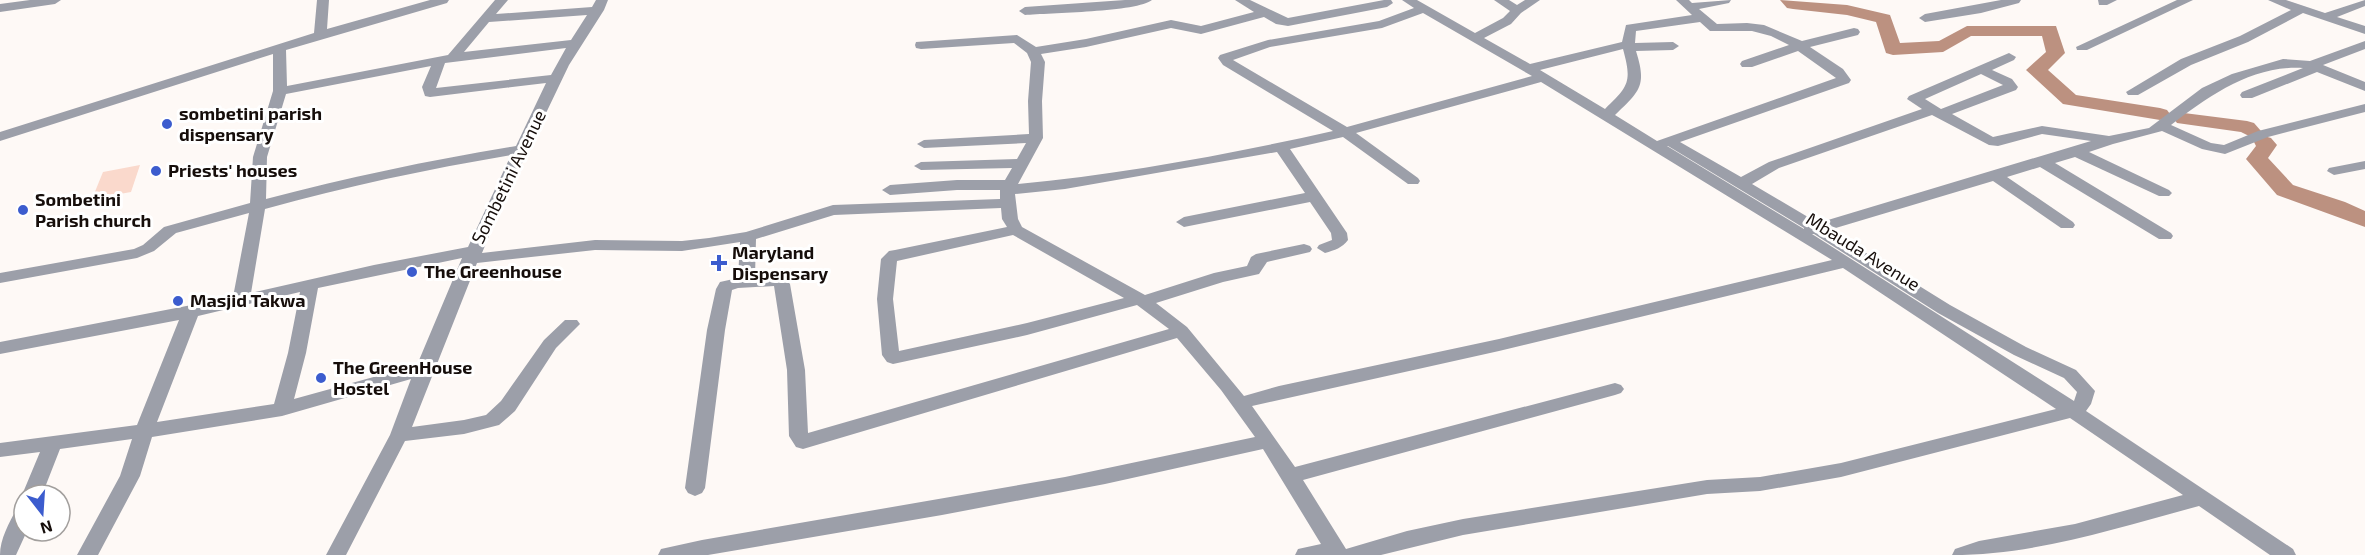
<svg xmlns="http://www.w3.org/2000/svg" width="2365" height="555" viewBox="0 0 2365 555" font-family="'Exo 2',sans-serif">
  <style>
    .green { fill: #fad9cc }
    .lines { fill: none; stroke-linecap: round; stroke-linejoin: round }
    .river { fill: #bc9180; fill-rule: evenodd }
    .minor { fill: #9c9fa9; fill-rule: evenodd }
    .poi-dot { fill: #3c5cce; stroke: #fff; stroke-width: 2 }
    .labels { text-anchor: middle; stroke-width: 6; stroke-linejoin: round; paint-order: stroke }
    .poi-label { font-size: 18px; font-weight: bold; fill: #160e0b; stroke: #fff; text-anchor: start }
    .street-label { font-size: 18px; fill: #160e0b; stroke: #fff }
  </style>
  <rect width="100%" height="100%" fill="#fef9f6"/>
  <path class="green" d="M140 165 131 192 92 199 103 172Z"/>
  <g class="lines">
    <path class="river" d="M1780 0 1847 5 1890 15 1900 43 1939 41 1967 26H2056L2065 53 2048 70 2076 95 2160 108 2167 110 2170 114 2167 118 2160 120 2063 104 2026 70 2046 52 2042 36H1971L1943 52 1893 55 1886 53 1876 22 1847 15 1793 9 1787 8Z
      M2184 113 2247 121 2254 123 2261 131 2258 135 2251 137 2241 132 2177 123 2174 119 2177 115Z
      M2264 136 2271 138 2277 145 2268 158 2293 185 2345 202 2365 211V227L2277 195 2246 159 2256 146 2254 142 2257 138Z"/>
    <path class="minor" d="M30 0H61L55 4 0 12V4Z
      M317 0H329L327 29 430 0H449L447 3 286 50 287 86 448 55 495 0H508L496 14 592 7 596 0H608L604 10 569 65 501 207 482 253 595 240 682 241 709 238 746 232 833 205 1000 199V190H957L890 195 882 190 890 185 957 180H1005L1012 168 921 170 914 166 921 162 1017 159 1026 143 924 148 917 144 924 140 1029 134 1028 101 1031 62 1027 53 1014 43 921 49 916 48 915 45 916 42 1017 35 1036 47 1086 39 1171 20 1201 26 1254 12 1235 0H1250L1288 18 1384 0H1391L1393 3 1387 7 1288 26 1276 24 1264 17 1201 34 1171 28 1086 47 1041 54 1045 62 1042 101 1043 138 1018 184C1122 174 1231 154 1333 131L1223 65 1218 58 1220 55 1268 40 1379 21 1414 8 1402 0H1417L1475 33 1503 18 1510 11 1494 0H1509L1517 5 1525 0H1540L1521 13 1511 24 1484 38 1530 64 1622 42 1626 25 1692 15 1676 0H1689L1692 3 1731 0 1729 3 1699 9 1717 24 1747 23 1764 25 1802 41 1854 28 1858 29 1860 32 1858 35 1810 47 1843 69 1851 80 1849 83 1680 142 1741 177 1769 162 1922 109 1907 99 1909 96 2009 53 2016 57 2014 60 1992 70 2012 79 2018 87 2016 90 1952 114 1993 137 2042 126 2109 136 2149 128 2202 88 2232 74 2283 59 2310 61 2365 41V49L2323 65 2365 82V91L2317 72 2252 98H2242L2240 95 2242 92 2303 68C2252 65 2209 96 2171 125L2211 143 2224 145 2258 131 2365 104V112L2268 137 2225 154 2202 149 2162 131 2113 144 2089 152 2169 190 2172 193 2169 196H2159L2075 157 2055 163 2171 233 2173 236 2171 239H2159L2040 167 2007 177 2073 222 2075 225 2073 228H2061L1993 181 1829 230 1950 305 2026 347 2076 370 2095 391 2091 404 2086 411 2293 549 2296 555H2270L2199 506C2117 528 2036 555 1952 555L1955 549 1979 541 2075 524 2183 495 2070 418 1841 477 1760 491 1707 494 1463 535 1381 555H1295L1298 549 1321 544 1263 449 1105 484 942 515 708 555H658L661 549 702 540 1065 477 1255 437 1221 390 1177 338 803 449 796 447 789 436 787 370 774 286 738 288 732 290 725 330 705 488 702 493 695 496 688 493 685 488 707 330 716 289 720 282 738 278 740 242 682 251 595 250 477 263 412 427 464 420 486 415 501 401 544 340 565 320H577L580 324 556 348 515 411 499 425 464 434 405 441 346 555H326L390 435 411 379 282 416 152 437 140 476 98 555H77L120 476 132 439 60 449 42 495H24V499L22 495 40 452 0 457V443L137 425 179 320 0 354V342L233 297 249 213 176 233 154 251 137 258 0 283V273L134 249 143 245 164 227 250 203 253 157 273 91V54L0 141V132L314 33ZM1423 13 1532 76 1347 127 1233 60 1270 47 1382 28ZM587 15 571 40 464 52 489 22ZM1700 22 1710 31H1752L1771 36 1789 45 1742 61 1740 64 1742 67H1752L1798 51 1836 78 1657 141 1615 115C1640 91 1647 86 1636 51L1673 50 1679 46 1673 42 1635 43 1636 31ZM566 48 551 75 436 88 445 63ZM1623 49C1632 82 1629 86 1605 109L1540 70ZM431 66 422 87 425 96 430 97 546 83 516 146C431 160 349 177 266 199L267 157 286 94ZM1981 74 2003 85 1941 109 1925 99ZM1541 82 1832 260 1499 339 1279 386 1244 396 1187 327 1156 303 1223 282 1259 274 1267 262 1310 252 1312 249 1310 246 1304 244 1256 254 1251 257 1247 266 1214 273 1145 295 1022 227 1018 219 1015 194 1065 189 1277 152 1305 193 1184 217 1176 222 1184 227 1310 202 1331 233 1332 240 1319 245 1317 248 1325 253C1335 250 1342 248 1348 240L1347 233 1290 149 1343 137 1408 184H1418L1420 181 1418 178 1356 133ZM1932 115 1989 145 1998 146 2042 134 2091 141 1818 223 1752 184 1779 168ZM1667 146H1668L1804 228V229ZM511 155 468 247 374 265 251 293 265 209C347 186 428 169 511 155ZM1001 208 1002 219 1007 227 895 250 889 251 881 259 877 299 882 355 887 362 893 364 1027 335 1137 305 1169 329 808 433 805 370 790 284C781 272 769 275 755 276L756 239 834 215ZM1812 234H1814L1938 313 2014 355 2064 378 2077 392 2074 401ZM1013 235 1124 298 1027 323 899 351 893 299 897 261ZM462 258 417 365 294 399 306 353 318 288ZM1843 268 2056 409 1841 463 1760 477 1707 480 1463 519 1407 531 1346 549 1303 480 1615 395 1621 393 1624 389 1621 385 1615 383 1295 467 1252 406 1499 351ZM300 292 288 353 274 404 157 422 198 316Z
      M1125 0H1152C1138 12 1048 13 1025 15L1019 11 1025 7Z
      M2001 0H2021L2019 3 1981 13 1925 22 1919 18 1925 14Z
      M2098 0H2117L2107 5H2099Z
      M2177 0H2193L2087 50H2077L2076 47Z
      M2268 0H2286L2325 13 2365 0V6L2337 17 2365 26V34L2303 13 2248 42 2191 65 2138 95H2128L2126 92 2181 59 2240 36 2291 10Z
      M2365 161V169L2334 175 2327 171 2329 168Z
      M24 506V531H27L16 555H0C0 539 9 523 17 508Z"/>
  </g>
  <g class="poi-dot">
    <circle cx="167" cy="124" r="6"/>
    <circle cx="156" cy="171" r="6"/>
    <circle cx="23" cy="210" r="6"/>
    <path d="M716 254h6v6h6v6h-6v6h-6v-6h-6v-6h6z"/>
    <circle cx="412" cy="272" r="6"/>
    <circle cx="178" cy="301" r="6"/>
    <circle cx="321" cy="378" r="6"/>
  </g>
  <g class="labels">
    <g class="poi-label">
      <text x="179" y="120">sombetini parish<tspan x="179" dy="21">dispensary</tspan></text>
      <text x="168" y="177">Priests' houses</text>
      <text x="35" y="206">Sombetini<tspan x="35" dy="21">Parish church</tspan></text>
      <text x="732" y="259">Maryland<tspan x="732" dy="21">Dispensary</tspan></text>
      <text x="424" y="278">The Greenhouse</text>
      <text x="190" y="307">Masjid Takwa</text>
      <text x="333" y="374">The GreenHouse<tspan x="333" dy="21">Hostel</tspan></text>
    </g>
    <g class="street-label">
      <text transform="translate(509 177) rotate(-64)" y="6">Sombetini Avenue</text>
      <text transform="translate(1863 252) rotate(32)" y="6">Mbauda Avenue</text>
    </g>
  </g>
  <g transform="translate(42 513) rotate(163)"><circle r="28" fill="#ffffff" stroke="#a29f9d" stroke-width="1.5"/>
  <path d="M0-4.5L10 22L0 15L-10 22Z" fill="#3c5cce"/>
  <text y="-9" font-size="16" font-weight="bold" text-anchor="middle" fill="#160e0b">N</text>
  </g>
</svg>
